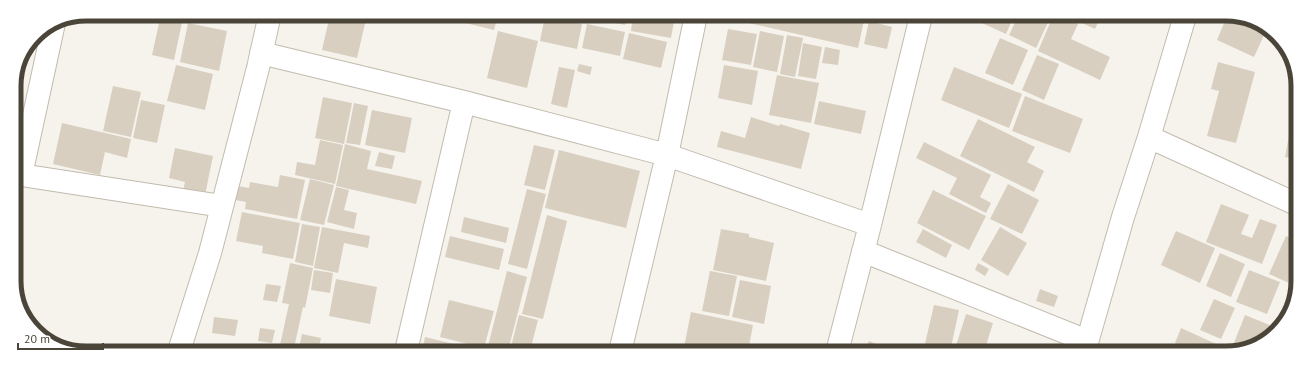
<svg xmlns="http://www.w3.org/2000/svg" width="1312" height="367" viewBox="0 0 1312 367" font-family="'PT Sans',sans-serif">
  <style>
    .building { fill: #d8cfc1 }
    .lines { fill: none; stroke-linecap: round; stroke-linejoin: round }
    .minor-casing { stroke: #c2bbae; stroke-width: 24 }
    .minor { stroke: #fff; stroke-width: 22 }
    .rim { fill: none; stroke: #4b4439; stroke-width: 5 }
  </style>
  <rect width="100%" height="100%" fill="#f6f3ec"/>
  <path class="building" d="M161 14 183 18 174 60 152 55Z
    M330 15H367L357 58 322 50Z
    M433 15H498L494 30Z
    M502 15H522L520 23 502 20Z
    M575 15H626L625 25Z
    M633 15 675 16 671 38 631 31Z
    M723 15H774L865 16 858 48 722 17Z
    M545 16 582 24 577 49 540 41Z
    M972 16H1014L1006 34 971 18Z
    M1018 16H1051L1036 48 1009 35Z
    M1053 16H1062L1078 24 1071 39 1110 57 1100 80 1038 51Z
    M1067 16H1101L1095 29Z
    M1227 16H1230L1265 33 1254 57 1217 40Z
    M869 21 892 27 887 49 864 44Z
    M188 23 227 31 219 71 180 62Z
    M587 24 625 32 620 56 582 48Z
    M728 29 757 34 751 65 722 60Z
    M498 31 538 41 527 88 487 78Z
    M760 31 784 36 777 72 753 67Z
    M629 33 667 42 661 68 623 59Z
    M787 35 803 38 795 77 780 74Z
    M1000 38 1028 50 1013 85 985 73Z
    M803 43 822 47 816 79 798 76Z
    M825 47 840 50 838 65 822 63Z
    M1037 55 1059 64 1044 100 1022 90Z
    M1218 62 1255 72 1236 143 1207 136 1219 91 1211 89Z
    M579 64 592 67 590 75 577 71Z
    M176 65 213 74 205 110 167 101Z
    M724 65 758 71 752 105 718 98Z
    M559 67 575 70 567 108 551 104Z
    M954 67 1022 94 1009 128 941 100Z
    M777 75 819 83 811 123 769 115Z
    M113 86 141 92 131 137 103 131Z
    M1025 96 1083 119 1070 153 1012 131Z
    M323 97 352 103 344 144 315 138Z
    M141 100 165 105 157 143 133 138Z
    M819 101 866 111 861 134 814 124Z
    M354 103 368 106 360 145 346 143Z
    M372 110 412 118 405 153 365 145Z
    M1294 110H1296V159L1285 157Z
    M751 117 779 126 780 124 810 133 801 169 717 147 721 131 745 138Z
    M978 119 1035 147 1027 162 1044 171 1034 192 960 156Z
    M62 123 131 139 127 158 105 152 100 175 53 164Z
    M320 140 343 145 335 184 295 175 297 162 315 165Z
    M924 142 991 175 980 197 991 203 986 213 949 194 957 178 916 158Z
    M345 144 371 151 367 169 422 181 416 204 336 186Z
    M534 145 555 150 545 190 524 185Z
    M175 148 213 156 204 200 182 195 185 182 169 178Z
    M559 150 640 171 626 228 545 208Z
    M379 152 395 156 392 169 375 166Z
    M280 175 305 180 297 219 245 209 246 202 235 200 238 186 249 188 250 182 278 187Z
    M310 179 334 185 324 225 300 220Z
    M1008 184 1039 200 1022 234 990 219Z
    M336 187 349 190 344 210 357 213 354 229 327 222Z
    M527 189 546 194 527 269 508 264Z
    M933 190 986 216 969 250 917 223Z
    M1221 204 1249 215 1241 234 1244 235 1252 238 1260 219 1277 225 1262 264 1206 242Z
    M242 212 300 223 293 259 262 253 263 246 236 241Z
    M547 215 567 221 543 319 522 314Z
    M464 217 509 228 506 243 461 232Z
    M302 224 320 227 313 266 295 262Z
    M322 227 370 236 368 248 344 243 338 273 314 268Z
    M1000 227 1027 243 1008 276 981 260Z
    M721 229 749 234V237L774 243 766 281 713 270Z
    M923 229 952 245 946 258 916 242Z
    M1176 231 1215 248 1200 283 1161 265Z
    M450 236 504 249 499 270 445 257Z
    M1286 236 1296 240V286L1269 274Z
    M1220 253 1245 264 1231 297 1206 286Z
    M290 263 313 268 305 308 303 307 294 348 280 345 289 304 282 303Z
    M978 263 989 269 985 276 975 270Z
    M314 270 333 273 330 293 311 290Z
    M1249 270 1280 282 1267 314 1236 302Z
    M507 271 527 277 508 351H493L487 350Z
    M710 271 737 276 729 316 702 311Z
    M336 279 377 287 370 324 329 316Z
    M740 280 771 286 764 324 732 317Z
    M266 284 281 286 277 302 263 300Z
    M1040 289 1058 296 1054 307 1036 301Z
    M1214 299 1235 308 1221 339 1200 330Z
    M449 300 494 311 484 348 440 337Z
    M934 305 959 310 950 352H942L924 348Z
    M691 312 753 325 748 352H683Z
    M966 314 993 323 984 352H954Z
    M519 315 538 320 530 351H510Z
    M1245 315 1277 328 1270 338 1230 353Z
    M214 317 238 320 235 336 212 333Z
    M260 328 275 330 272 343 258 341Z
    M1181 328 1225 348 1223 353H1197L1175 343Z
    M302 334 321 338 318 351 299 348Z
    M425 337 482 351H422Z
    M869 341 895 352H864Z
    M272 345 293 350V351H270Z"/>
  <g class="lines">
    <g class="minor-casing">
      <path id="minor" d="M261 53 464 102 667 155 870 225 837 352
        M1149 137 1296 204
        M21 175 54 23
        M15 176 21 175 222 206
        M870 225 921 16
        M863 251 1087 341
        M179 351 210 253 258 68 270 14
        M406 351 464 102
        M620 352 667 155 696 15
        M1084 353 1123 217 1149 137 1185 16"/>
    </g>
    <use href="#minor" class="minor"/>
  </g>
  <path d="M0 0H1312V367H0ZM86 21H1226A65 65 0 0 1 1291 86V281A65 65 0 0 1 1226 346H86A65 65 0 0 1 21 281V86A65 65 0 0 1 86 21Z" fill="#fff" fill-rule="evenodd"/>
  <path class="rim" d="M86 21H1226A65 65 0 0 1 1291 86V281A65 65 0 0 1 1226 346H86A65 65 0 0 1 21 281V86A65 65 0 0 1 86 21Z"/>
  <path d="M18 343v6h85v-6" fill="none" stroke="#4b4439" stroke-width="2"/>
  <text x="24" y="343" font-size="12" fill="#4b4439" stroke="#ffffff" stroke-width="3" paint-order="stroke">20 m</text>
</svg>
